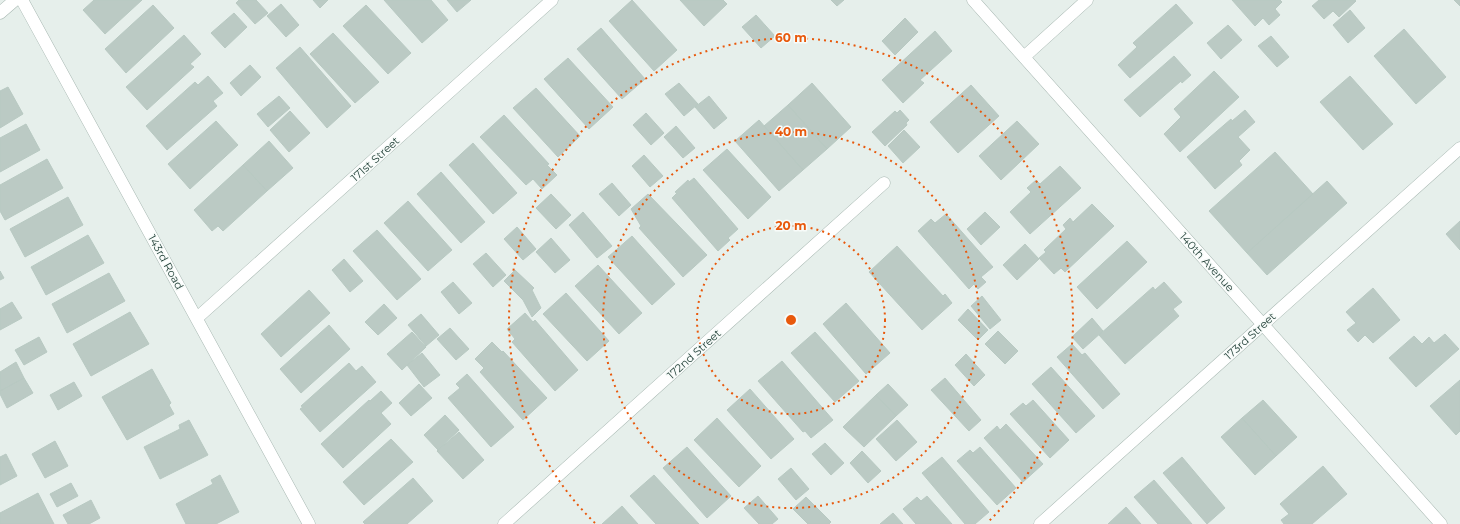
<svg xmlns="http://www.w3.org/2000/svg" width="1460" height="524" viewBox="0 0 1460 524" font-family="Montserrat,sans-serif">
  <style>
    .building { fill: #bbcac4; stroke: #b8c9c2 }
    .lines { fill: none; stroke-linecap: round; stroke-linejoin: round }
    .minor-casing { stroke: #a8b8b2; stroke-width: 13 }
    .minor { stroke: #fff; stroke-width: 12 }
    .ring { fill: none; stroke: #e8590c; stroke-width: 2; stroke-dasharray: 2 4 }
    .labels { text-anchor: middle; stroke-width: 3; stroke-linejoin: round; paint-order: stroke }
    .street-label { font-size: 11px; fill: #24423a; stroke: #f7fbf9 }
    .centre { fill: #e8590c; stroke: #f7fbf9; stroke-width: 2 }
    .ring-label { font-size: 12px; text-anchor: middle; font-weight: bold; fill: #e8590c; stroke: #f7fbf9; stroke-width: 3; stroke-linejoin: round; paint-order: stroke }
  </style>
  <rect width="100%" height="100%" fill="#e6efeb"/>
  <path class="building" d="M94 0H142L105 34 83 10Z
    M239 0H256L268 13 255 24 236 3Z
    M313 0H328L320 8Z
    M384 0H431L448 20 422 43Z
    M447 0H471L457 12Z
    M632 0 677 50 654 71 609 21Z
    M680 0H723L727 4 704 26Z
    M831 0H844L837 6Z
    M1232 0H1280L1282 2 1275 9 1280 15 1269 25 1263 18 1255 26Z
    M1319 0H1355L1356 1 1339 17 1333 11 1324 19 1312 6Z
    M1454 0H1460V6Z
    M281 4 299 25 286 37 267 16Z
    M1176 4 1193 23 1130 78 1118 65 1137 47 1133 43Z
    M153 5 174 28 126 73 105 49Z
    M366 5 411 53 388 74 343 26Z
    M1350 10 1365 28 1348 43 1333 25Z
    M234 13 247 27 225 48 211 33Z
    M756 15 775 36 761 48 742 27Z
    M905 18 918 32 895 55 882 41Z
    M1228 25 1242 40 1221 59 1207 43Z
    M601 28 645 79 622 99 577 49Z
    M1404 29 1446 77 1416 104 1374 56Z
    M935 31 952 51 920 80 924 83 903 103 882 80Z
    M333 33 379 82 355 103 310 54Z
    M184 35 201 54 190 64 194 67 147 110 126 87Z
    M1271 36 1289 57 1277 67 1258 46Z
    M300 47 351 106 327 128 276 68Z
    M1174 56 1191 75 1182 83 1181 81 1140 117 1124 100Z
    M568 58 613 107 589 129 544 79Z
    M250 65 261 77 241 96 230 83Z
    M1214 71 1239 97 1180 152 1164 134 1181 117 1174 109Z
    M208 76 223 93 213 101 217 106 167 150 146 126 195 82 198 85Z
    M1350 76 1393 124 1363 150 1320 102Z
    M679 83 698 104 684 116 665 94Z
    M812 83 851 127 827 149 788 105Z
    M971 85 999 116 958 153 930 122Z
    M8 87 23 114 0 128V91Z
    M536 88 580 136 558 157 513 108Z
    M279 96 290 108 268 127 257 114Z
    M709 96 727 118 714 129 695 107Z
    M788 105 827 149 803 170 764 126Z
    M900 110 909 120 906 123 907 125 885 146 872 132 895 111 897 113Z
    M1245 110 1255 122 1238 137 1250 150 1239 161 1242 165 1215 189 1187 157 1231 119 1232 121Z
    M290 111 310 133 289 152 270 130Z
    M646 113 664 133 651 145 633 125Z
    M504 115 549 164 547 165 557 175 542 189 533 179 526 185 480 137Z
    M759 120 803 170 779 191 735 141Z
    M216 121 238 145 190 189 168 164Z
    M1017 121 1039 144 1001 180 979 156Z
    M26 124 40 150 0 172V138Z
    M676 126 695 148 683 158 664 137Z
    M904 130 920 147 903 163 888 146Z
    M269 141 293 168 267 191 243 165Z
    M473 143 517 193 493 214 449 165Z
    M727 149 771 197 748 219 703 170Z
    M1275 152 1313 194 1247 253 1209 211Z
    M644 155 663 176 650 187 632 166Z
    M47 159 63 188 5 220 0 211V185Z
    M243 165 267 191 223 231 218 226 212 231 194 210Z
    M1060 166 1081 188 1030 234 1010 212 1031 192 1027 188 1036 180 1040 184Z
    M441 172 485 222 461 243 417 194Z
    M694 178 738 229 728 238 730 240 718 251 672 198 677 193 675 192 688 180 689 182Z
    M1327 181 1347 203 1267 275 1247 253Z
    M612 183 631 205 619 216 599 194Z
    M551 194 571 215 556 229 536 208Z
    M648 194 707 255 683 277 639 228 641 226 631 209Z
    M68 197 83 225 25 257 10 229Z
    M408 201 452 250 428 271 384 223Z
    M1092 204 1114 226 1065 272 1061 268 1054 274 1039 258 1046 252 1044 250 1066 229 1063 225 1070 218 1073 222Z
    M583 212 612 246 597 258 569 225Z
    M985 212 1000 227 981 245 967 229Z
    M946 214 993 267 981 277 986 282 978 289 974 284 969 289 918 231 931 219 935 223Z
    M1460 221V250L1446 234Z
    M517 227 536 249 523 260 504 239Z
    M377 230 421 279 397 300 353 251Z
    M88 235 104 263 46 295 31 267Z
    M632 236 675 284 652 305 608 257Z
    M551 238 570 260 555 273 536 252Z
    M1127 241 1147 262 1097 309 1077 287Z
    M1025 244 1039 259 1017 280 1003 265Z
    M897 246 943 296 945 294 952 303 922 330 869 272Z
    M486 253 506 275 493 287 473 264Z
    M344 259 363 281 350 292 332 270Z
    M598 265 642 313 619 334 575 286Z
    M515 270 534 288 532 290 541 308 532 317 523 300 504 281Z
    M0 271 4 278 0 280Z
    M109 273 125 301 67 333 52 304Z
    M453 282 472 303 459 314 441 292Z
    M1164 282 1182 302 1173 309 1179 316 1125 364 1099 335 1153 287 1155 290Z
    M1373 288 1400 320 1373 343 1365 335 1358 342 1347 330 1356 323 1346 312Z
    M309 290 330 313 281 357 261 334Z
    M566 293 609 341 587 361 543 314Z
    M982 296 1001 320 990 329 971 306Z
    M12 302 22 318 0 330V309Z
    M846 303 890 353 866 374 823 324Z
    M384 304 397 318 378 335 365 322Z
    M968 309 988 330 978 340 958 320Z
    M130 312 149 344 91 376 73 344Z
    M525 313 533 322 535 320 578 370 555 391 512 342 515 339 507 329Z
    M421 314 439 335 426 346 408 325Z
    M1092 318 1103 331 1083 349 1072 337Z
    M329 325 350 349 301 393 280 369Z
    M450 328 469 349 456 360 437 339Z
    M998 331 1018 351 1005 364 985 344Z
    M412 332 426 347 402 370 387 354Z
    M815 332 859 381 835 402 791 353Z
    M1445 334 1459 349 1416 387 1389 358 1414 336 1422 344 1429 337 1434 343Z
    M39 337 47 352 24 365 15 350Z
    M492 342 502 352 503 351 547 398 523 420 480 372 484 368 475 359Z
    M1072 344 1082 355 1085 353 1120 394 1103 409 1057 357Z
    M422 353 440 375 424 387 407 365Z
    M966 354 985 375 974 386 955 365Z
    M782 361 833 420 811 438 805 431 803 432 758 381Z
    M16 362 24 378 0 391V372Z
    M349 363 356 371 362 366 376 382 320 432 300 409 303 407 301 406Z
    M1051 367 1095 416 1076 433 1032 384Z
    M152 369 171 403 169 405 174 414 127 440 102 397Z
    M467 374 514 427 491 447 448 398 460 388 456 384Z
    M24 378 33 393 7 408 0 394V391Z
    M945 378 981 420 969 431 931 390Z
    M1460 380V431L1456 435 1430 406Z
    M74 382 82 396 58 410 50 395Z
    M419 384 432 398 411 416 399 403Z
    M888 384 908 405 896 416 876 395Z
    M750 389 794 439 771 459 727 410Z
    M381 391 392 403 381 413 391 424 343 468 321 444 369 400 370 401Z
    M876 395 896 416 864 447 843 427Z
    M1033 400 1069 440 1050 458 1010 414 1023 403 1026 406Z
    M1263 400 1297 437 1276 456 1242 418Z
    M445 415 459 430 438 450 424 435Z
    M717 418 761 466 739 487 694 440Z
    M1242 418 1276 456 1255 475 1221 437Z
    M189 420 208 455 160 479 144 447 180 429 179 425Z
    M897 420 917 442 896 461 876 439Z
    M1006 424 1043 464 1023 482 984 438 997 426 1000 430Z
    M459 432 484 460 463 479 437 451Z
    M391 439 413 462 364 505 343 482Z
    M55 441 68 466 45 478 32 454Z
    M825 443 844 463 831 475 812 454Z
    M687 447 731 496 707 518 663 468Z
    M980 447 1016 488 997 505 957 461 970 450 973 453Z
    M862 451 881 471 868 483 850 463Z
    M6 454 17 476 0 485V457Z
    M942 457 989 512 975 524H965L922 473Z
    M1182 457 1225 508 1207 524 1163 473Z
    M1323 466 1347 494 1312 524H1284L1281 520 1289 514 1280 504Z
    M791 468 809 489 796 500 778 479Z
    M220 475 239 512 216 524H186L176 504 213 484 211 480Z
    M654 475 699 524H656L630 496Z
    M413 478 433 501 407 524H365L363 522Z
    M1154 480 1192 524H1158L1134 497Z
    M71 483 78 496 57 507 50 494Z
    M38 493 54 524H0V513Z
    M758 496 778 519 772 524H759L744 508Z
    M927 496 952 524H916L903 509 917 497 921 501Z
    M806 497 831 522 829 524H808L793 509Z
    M91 500 100 518 89 524H68L63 515Z
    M622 506 638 524H602Z
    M1126 507 1141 524H1108Z
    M893 513 903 524H880Z"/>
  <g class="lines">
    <g class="minor-casing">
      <path id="minor" d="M22 0 309 524
        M973 0 1441 524
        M0 13 15 0
        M1024 57 1087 0
        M197 318 552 0
        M504 524 884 183
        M1040 524 1460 148"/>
    </g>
    <use href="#minor" class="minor"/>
  </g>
  <g class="ring">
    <circle cx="791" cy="320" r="94"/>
    <circle cx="791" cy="320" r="188"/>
    <path d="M595 523A282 282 0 1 1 987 523"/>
  </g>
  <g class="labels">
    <g class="street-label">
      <text transform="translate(375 159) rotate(-42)" y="4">171st Street</text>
      <text transform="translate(166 262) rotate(61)" y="4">143rd Road</text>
      <text transform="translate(1207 262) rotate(48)" y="4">140th Avenue</text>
      <text transform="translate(1250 336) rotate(-42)" y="4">173rd Street</text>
      <text transform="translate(694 354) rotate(-42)" y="4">172nd Street</text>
    </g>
  </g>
  <circle cx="791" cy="320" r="6" class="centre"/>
  <g class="ring-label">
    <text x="791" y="42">60 m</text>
    <text x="791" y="136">40 m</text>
    <text x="791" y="230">20 m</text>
  </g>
</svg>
